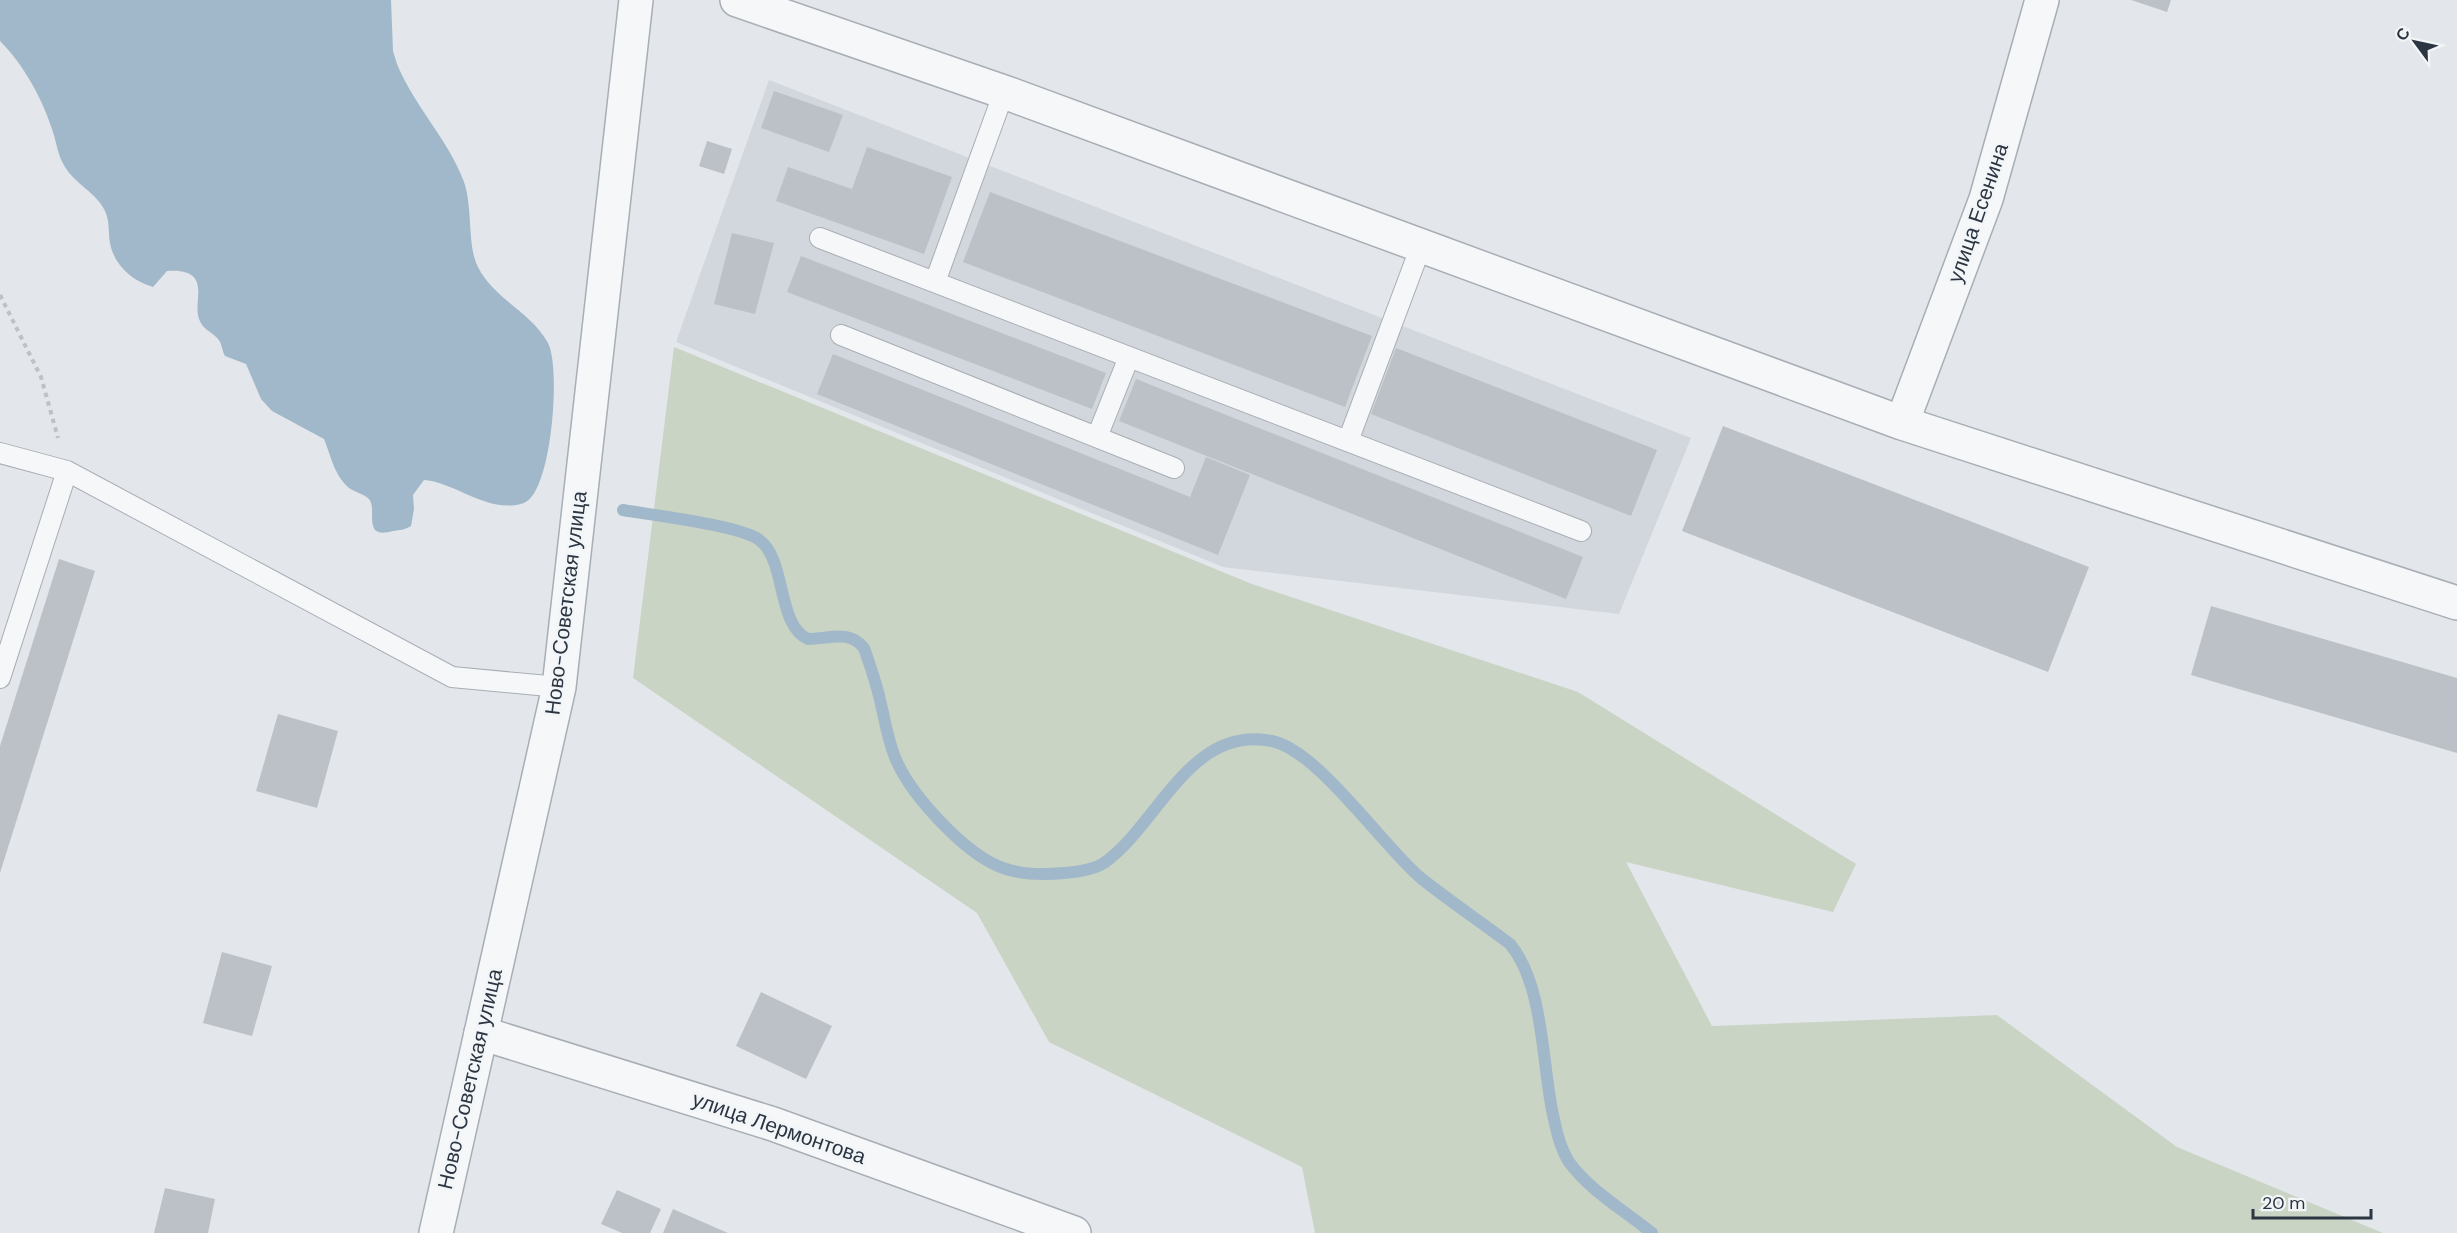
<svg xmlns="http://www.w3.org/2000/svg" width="2457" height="1233" viewBox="0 0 2457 1233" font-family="'DM Sans',sans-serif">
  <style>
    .built { fill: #d2d6dd }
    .green { fill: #cad4c5 }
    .water { fill: #a0b8c9 }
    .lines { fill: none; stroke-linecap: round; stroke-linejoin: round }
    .stream { stroke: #a0b8c9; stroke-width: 12 }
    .building { fill: #bbc1c7 }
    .service-casing { stroke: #a8aeb5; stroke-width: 22 }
    .minor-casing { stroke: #a8aeb5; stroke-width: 36 }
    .tertiary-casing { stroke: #a8aeb5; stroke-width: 36 }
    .path { stroke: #bdc1c6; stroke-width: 4; stroke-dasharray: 4.5 4.5; stroke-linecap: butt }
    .service { stroke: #f6f7f9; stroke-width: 20 }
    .minor { stroke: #f6f7f9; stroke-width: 33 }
    .tertiary { stroke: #f6f7f9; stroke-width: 33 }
    .labels { text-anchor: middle; stroke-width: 6; stroke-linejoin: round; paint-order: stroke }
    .street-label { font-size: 21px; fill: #2c3642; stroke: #f3f6f8 }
  </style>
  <rect width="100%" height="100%" fill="#e3e7eb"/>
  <path class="built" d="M769 80 1691 438 1619 614 1223 567 676 342Z"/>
  <path class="green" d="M674 347 1252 584 1578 692 1856 864 1833 912 1626 862 1712 1026 1997 1015 2177 1147 2383 1233H1315L1302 1167 1049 1042 977 913 633 678Z"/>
  <path class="water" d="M0 0H391L393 51 397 64C414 106 448 139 464 182 473 208 467 246 478 267 494 299 531 312 548 343 561 367 552 493 524 503 489 515 455 482 424 480L413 495 414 509 411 526C405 530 400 530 393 531 361 540 378 510 369 499 364 494 355 492 349 488 334 475 331 456 324 439L272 411 261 399 246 364 225 356C222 351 222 343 218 339 211 331 203 330 199 319 192 301 214 268 167 271L153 287C132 281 114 265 110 243 108 232 110 222 105 211 97 193 75 184 65 167 58 156 57 145 53 132 43 100 24 65 0 41Z"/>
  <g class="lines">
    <path class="stream" d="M623 510C651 515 737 525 758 539 787 558 776 625 808 639 829 639 849 629 864 648 870 665 876 682 880 700 885 720 888 743 897 762 913 797 967 857 1006 869 1025 875 1044 875 1064 873 1077 872 1093 870 1104 863 1159 824 1189 725 1272 741 1319 751 1384 848 1422 879 1451 902 1481 922 1510 944 1543 983 1542 1060 1552 1110 1556 1128 1559 1146 1569 1162 1589 1190 1625 1211 1652 1233"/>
  </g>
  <path class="building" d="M2131 0H2171L2167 12Z
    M774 91 843 115 829 152 761 128Z
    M707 141 732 149 724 174 699 166Z
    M867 147 952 177 924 254 776 201 788 167 852 189Z
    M990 192 1372 336 1345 407 963 262Z
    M732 233 774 243 755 314 714 304Z
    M801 256 1106 373 1092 409 787 292Z
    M1396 348 1657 450 1631 516 1371 414Z
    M833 354 1190 497 1206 457 1250 475 1218 555 817 394Z
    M1136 379 1583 557 1566 599 1119 421Z
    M1723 426 2089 567 2048 672 1682 531Z
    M59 559 95 571 0 873V746Z
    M2211 606 2457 678V753L2191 675Z
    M278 714 338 731 317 808 256 791Z
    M222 952 272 966 252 1036 203 1023Z
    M761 992 832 1026 806 1079 736 1046Z
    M165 1188 215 1199 208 1233H154Z
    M617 1190 661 1209 650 1233H622L601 1224Z
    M673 1209 728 1233H663Z"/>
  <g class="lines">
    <g class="service-casing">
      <path id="service" d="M820 238 1581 531
        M935 282 1004 92
        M841 335 1174 468
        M1097 437 1129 357
        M1348 441 1421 246
        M0 453 67 471 452 677 559 687
        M0 678 67 471"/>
    </g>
    <g class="minor-casing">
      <path id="minor" d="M737 0 1004 92 1902 423 2457 603
        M1902 423 1986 199 2042 0
        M481 1033 773 1124 1074 1233"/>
    </g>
    <g class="tertiary-casing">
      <path id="tertiary" d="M436 1233 559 687 636 0"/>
    </g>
    <path class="path" d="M0 295 41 377 58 438"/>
    <use href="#service" class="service"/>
    <use href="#minor" class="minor"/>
    <use href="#tertiary" class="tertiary"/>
  </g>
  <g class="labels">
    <g class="street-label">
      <text transform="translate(1978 213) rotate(-71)" y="7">улица Есенина</text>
      <text transform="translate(566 603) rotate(-83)" y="7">Ново-Советская улица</text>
      <text transform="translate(470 1079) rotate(-77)" y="7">Ново-Советская улица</text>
      <text transform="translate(779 1128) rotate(19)" y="7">улица Лермонтова</text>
    </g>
  </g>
  <g transform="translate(2415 42) rotate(303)" stroke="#f3f6f8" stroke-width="4.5" paint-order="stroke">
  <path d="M0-4.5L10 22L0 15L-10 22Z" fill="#2c3642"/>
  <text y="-9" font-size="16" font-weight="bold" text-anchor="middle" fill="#2c3642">С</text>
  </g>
  <path d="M2253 1209v9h118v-9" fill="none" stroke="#2c3642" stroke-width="3"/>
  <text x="2262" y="1209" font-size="18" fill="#2c3642" stroke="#f3f6f8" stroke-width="4.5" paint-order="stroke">20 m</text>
</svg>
